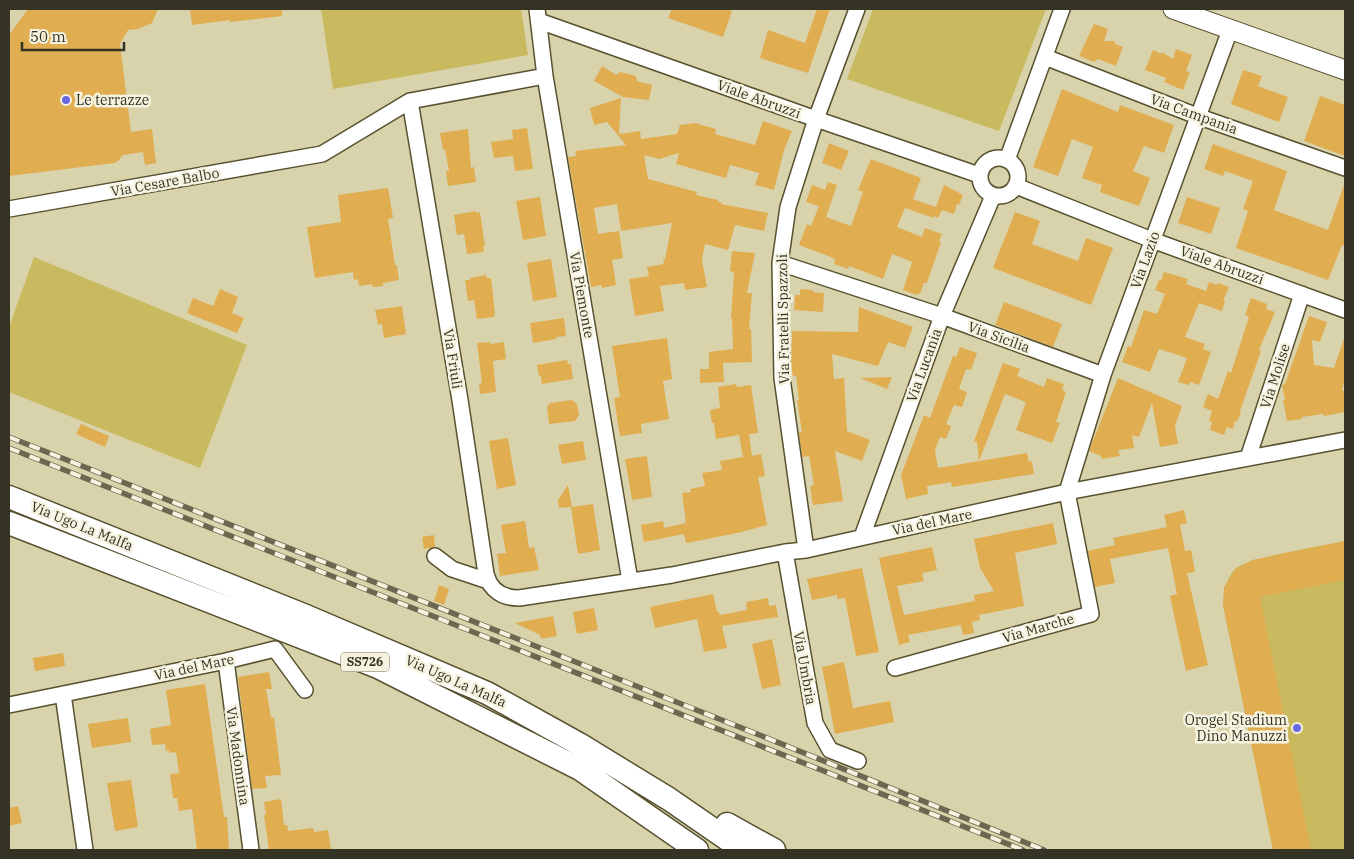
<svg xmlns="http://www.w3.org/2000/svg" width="1354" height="859" viewBox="0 0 1354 859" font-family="'IBM Plex Serif',serif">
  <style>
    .green { fill: #c9ba60 }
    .building { fill: #e0ad51 }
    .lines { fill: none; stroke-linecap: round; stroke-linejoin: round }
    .minor-casing { stroke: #57512f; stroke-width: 18 }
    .major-casing { stroke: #57512f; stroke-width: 21 }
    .highway-casing { stroke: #57512f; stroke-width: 25 }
    .minor { stroke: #fff; stroke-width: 15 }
    .major { stroke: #fff; stroke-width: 19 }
    .highway { stroke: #fff; stroke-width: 22 }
    .rail-casing { stroke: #6b6750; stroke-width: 5.5 }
    .rail { stroke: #f6f4e0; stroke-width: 4; stroke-dasharray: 11; stroke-linecap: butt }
    .poi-dot { fill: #6966df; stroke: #f6f4e0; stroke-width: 2 }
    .labels { text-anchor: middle; stroke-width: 5; stroke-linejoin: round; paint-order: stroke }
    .shield { fill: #f6f4e0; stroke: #6f6d5c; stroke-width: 1 }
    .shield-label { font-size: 12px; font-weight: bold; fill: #353324 }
    .street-label { font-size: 14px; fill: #353324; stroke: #f6f4e0 }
    .poi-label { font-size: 14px; fill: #353324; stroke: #f6f4e0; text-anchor: start }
  </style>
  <rect width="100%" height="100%" fill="#d9d3ac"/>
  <path class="green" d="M321 9H521L528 55 333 89Z
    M873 9H1046L999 131 847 79Z
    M34 257 247 345 200 468 9 392V327Z
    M1345 541V850H1273L1223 605C1224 592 1225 580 1235 569 1248 557 1324 546 1345 541Z"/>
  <path class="building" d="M28 9H158L152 23 138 29 128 30 120 44 131 132 152 129 156 163 145 165 143 152 123 155 118 161 114 163 9 176V35Z
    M190 9H282V16L230 22V20L192 25Z
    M672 9H725L732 11 723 37 668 18Z
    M817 9H830L808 73 760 58 768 30 805 43Z
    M1094 24 1108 29 1104 41H1115V44L1123 47 1116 66 1098 59 1094 62 1079 56Z
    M1176 49 1192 55 1186 71 1190 72 1183 90 1164 82 1166 78 1145 70 1153 50 1162 54V52L1173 59Z
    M602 66 616 75 620 72 636 76 637 81 652 85 649 100 623 97 594 81Z
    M1243 70 1262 76 1258 86 1288 97 1279 122 1231 104Z
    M1062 89 1118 112 1120 105 1174 125 1164 153 1144 146 1133 171 1150 178 1139 206 1100 192 1102 185 1082 178 1093 147 1072 139 1058 176 1033 167Z
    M1320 96 1345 105V156L1304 141Z
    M621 98 619 134 640 131 641 139 677 134 680 125 695 123 716 129 715 134 755 145 763 121 792 131 784 150 774 190 755 185 759 173 730 165 726 178 676 164 679 153 659 159 644 155 648 179 697 192 696 195 718 200V202H722L721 204 768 213 764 231 735 225 728 250 705 244 702 260 707 287 685 290 684 283 660 286 664 311 635 316 629 279 649 276 647 267 664 264 663 260 665 259 672 223 621 231 617 204 594 208 598 234 619 231 623 258 612 260 616 285 602 288 601 285 591 287 568 157 576 156 575 151 626 145 607 122 594 125 590 108Z
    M527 128 533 169 515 171 513 156 494 158 491 142 513 139 512 130Z
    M468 129 471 168 474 167 476 182 448 186 446 171H449L445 149 443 150 440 133Z
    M829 143 849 151 841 170 822 163Z
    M1213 144 1287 171 1274 210 1328 230 1344 185 1345 186V246L1342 245 1328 280 1236 248 1248 211 1243 209 1253 181 1225 171 1223 176 1204 169Z
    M871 159 921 178 913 199 936 207 944 185 963 195 959 205 957 204 954 214 942 210 938 218 934 216V218L905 208 897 227 922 237 925 228 942 234 939 241 941 242 927 283H924L920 294 918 293 917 295 903 290 912 262 892 254 883 279 849 266 848 269 834 264 835 260 831 257 799 245 807 224 811 226 819 206 806 202 812 185 825 190 828 182 837 185 826 217 851 226 863 192 858 190Z
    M388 188 393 218 388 219 395 265H397L399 280 383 283V286L373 287 372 284 359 286 358 279 354 280 353 272 315 278 307 227 341 222 338 195Z
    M540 197 546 236 523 240 516 201Z
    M1187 197 1220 208 1211 234 1178 223Z
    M476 211 477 213 480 212 485 246H483L484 252 467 254 464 234 457 235 454 215Z
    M1015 212 1040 221 1032 244 1078 261 1086 238 1113 248 1091 305 993 268Z
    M732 251 755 253 747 293H752L749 329H751L752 362 723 363 724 382 700 383V369H709V352L733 349 732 318H731L734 272 730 271Z
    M551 259 557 297 533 301 527 263Z
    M1164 272 1188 279 1186 284 1206 291 1209 282 1217 285 1218 283 1229 287 1223 301H1225L1222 311 1199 303 1185 337 1205 344 1203 349 1211 352 1199 385 1190 382 1189 385 1178 382 1187 358 1159 349 1150 372 1122 362 1128 346 1131 347 1144 310 1157 314 1165 294 1155 290 1159 280 1161 281Z
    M486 275 487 278H491L495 313 494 317 477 319 474 300 468 301 465 280H470V278Z
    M220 289 238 297 232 313 244 318 237 333 187 313 193 298 213 306Z
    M800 289 813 290V292L824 293 823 312 794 310 795 295H800Z
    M1251 298 1267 304 1266 309 1275 312 1259 350 1261 351 1240 411 1241 412 1237 422 1235 421 1233 429 1227 427 1224 435 1210 430 1212 422 1209 421 1212 411 1203 407 1208 394 1218 399 1228 371 1231 373 1249 317 1245 315Z
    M1004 302 1062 324 1053 347 995 325Z
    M402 306 406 334 384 338 382 324 378 325 375 310Z
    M859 307 913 327 905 348 888 342 878 366 832 354 834 379 844 378 847 431 870 440 862 461 835 451 843 501 813 505 810 486 814 485 809 456 802 457 799 433 802 432 797 400H799L796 376H793L791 367 792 331 858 332Z
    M1309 316 1327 322 1320 342 1312 340 1314 365 1334 368 1344 339 1345 340V376L1342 391H1345V412L1324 416 1323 414 1302 417V419L1287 421 1283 400H1285L1282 385 1285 384Z
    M564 318 566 336 556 337V339L533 343 530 323Z
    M667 338 672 379 663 381 669 419 641 424 642 433 620 436 614 398 620 397 612 346Z
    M490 342V344L504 342 506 359 493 361 496 392 480 394 479 384 482 383 477 343Z
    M960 347 977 353 971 370 966 369 959 389 967 392 962 407 954 405 946 424 951 426 946 439 940 437 935 450 938 468 1027 453 1029 462 1032 461 1034 474 952 487 951 482 927 486 928 494 906 499 901 475 924 415 930 418 953 356 956 357Z
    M567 360 568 364H571L573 379 542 384 541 376H539L537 365Z
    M1003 363 1020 369 1017 376 1044 387 1047 378 1064 384 1062 390 1066 392 1056 422 1060 423 1052 443 1016 430 1026 402 1005 394 979 461 977 442 974 441Z
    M892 377 887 389 860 378Z
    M1118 378 1182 406 1175 426 1178 444 1160 447 1152 403 1139 437 1132 435 1134 448 1118 450 1120 456 1102 459 1101 456 1089 451Z
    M736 384 737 387 751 385 758 433 749 434 752 456 761 454 765 476 758 477 767 525 742 532 692 542 686 543 684 534 644 542 641 525 663 521 664 528 686 523 682 493 691 492 690 489 705 486 702 473 722 470 720 461 743 457 739 435 716 439 714 423H712L710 410 720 408 718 387Z
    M572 400 577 404 579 415 575 421 549 424 547 407 550 403Z
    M81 424 109 436 105 447 76 434Z
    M508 438 516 485 497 489 489 441Z
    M583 441 586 460 562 464 558 445Z
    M647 456 652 497 632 500 625 459Z
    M568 485 572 507 593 504 600 550 578 554 571 507 559 508 558 500Z
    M1184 510 1187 523 1180 525 1185 551 1191 550 1195 572 1187 573 1208 665 1186 671 1170 596 1177 594 1168 548 1110 559 1115 583 1095 587 1088 551 1115 545 1113 538 1167 527 1164 515Z
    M525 521 529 548 534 547 539 570 500 576 497 554 506 553 501 525Z
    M1053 523 1057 544 1015 553 1024 606 979 615 980 620 972 622 974 633 963 635 961 625 908 635 910 642 899 645 879 558 932 547 937 570 922 573 924 581 897 586 904 615 975 601 974 595 994 591 980 568 974 539Z
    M434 535 435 547 424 549 422 537Z
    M1345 541V580L1260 597 1311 850H1273L1223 605 1224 587 1236 569 1252 560Z
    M862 568 879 652 856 656 845 598 837 599V595L812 600 807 579Z
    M439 585 449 589 444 605 434 601Z
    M713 594 717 612H719L720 615 747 610 746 602 768 598 769 606 776 605 778 617 722 626 727 648 704 652 697 619 655 628 650 607Z
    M594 608 598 630 577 634 573 612Z
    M553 616 557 636 541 639 540 635 515 623Z
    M772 639 781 685 762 689 752 644Z
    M63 653 65 666 35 671 33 658Z
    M844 662 853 708 890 701 894 722 835 734 822 667Z
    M269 672 272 689H266L271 718 274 717 281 775 265 776 267 788 252 789 238 677Z
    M205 684 224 817H227L229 850H197L192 809 179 811 177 798H173L170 774 179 773 176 752 169 753V750L166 751 165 744 152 745 150 729 171 725 166 690Z
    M128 718 131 742 92 748 88 724Z
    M131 780 138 827 115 831 107 783Z
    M281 799 284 825H287L288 831 313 828 314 832 328 830 331 850H269L264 815 266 814 264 802Z
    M18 806 22 823 9 826V808Z"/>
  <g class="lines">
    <g class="minor-casing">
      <path id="minor" d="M537 9 545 76 630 581
        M539 21 816 119 979 175
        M1045 57 1197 116 1345 168
        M410 101 460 400 486 574C490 590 503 598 519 598L672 575 785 552 806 550 1067 492 1345 440
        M980 177a19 19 0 1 1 38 0a19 19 0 1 1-38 0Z
        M1007 160 1062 9
        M1016 186 1152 240 1345 310
        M9 209 322 154 410 101 545 76
        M780 263 942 316 1103 375
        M1248 458 1302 294
        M862 537 942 316 993 196
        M806 550 782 378 780 263 788 207 816 119 857 9
        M785 552 815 723 830 750 858 761
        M435 556 452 569 488 581
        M226 661 251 850
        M895 668 1091 614 1067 492 1103 375 1230 30
        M63 694 85 850
        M9 705 226 661 275 649 305 690"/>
    </g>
    <g class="major-casing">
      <path id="major" d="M1173 9 1345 70"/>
    </g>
    <g class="highway-casing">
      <path id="highway" d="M9 497 306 616 487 693 579 744 669 799 743 850
        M9 523 378 667 580 769 697 850
        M727 824 774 850"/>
    </g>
    <use href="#minor" class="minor"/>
    <use href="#major" class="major"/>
    <use href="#highway" class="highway"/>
    <g class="rail-casing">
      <path id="rail" d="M9 437 757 734 1044 850
        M9 448 1023 850"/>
    </g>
    <use href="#rail" class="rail"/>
  </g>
  <g class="poi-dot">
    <circle cx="66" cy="100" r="5"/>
    <circle cx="1297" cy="728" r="5"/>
  </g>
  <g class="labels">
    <rect class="shield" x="341" y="652.5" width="48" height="19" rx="4"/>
    <g class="shield-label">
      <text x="365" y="666">SS726</text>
    </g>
    <g class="street-label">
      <text transform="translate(759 99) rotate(20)" y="5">Viale Abruzzi</text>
      <text transform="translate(1194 114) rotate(20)" y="5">Via Campania</text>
      <text transform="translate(165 182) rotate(-10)" y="5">Via Cesare Balbo</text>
      <text transform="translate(1145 260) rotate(-70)" y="5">Via Lazio</text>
      <text transform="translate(1222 265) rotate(20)" y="5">Viale Abruzzi</text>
      <text transform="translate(582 295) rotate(80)" y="5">Via Piemonte</text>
      <text transform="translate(783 319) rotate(-91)" y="5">Via Fratelli Spazzoli</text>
      <text transform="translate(999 337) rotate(20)" y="5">Via Sicilia</text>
      <text transform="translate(453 359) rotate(81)" y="5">Via Friuli</text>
      <text transform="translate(924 365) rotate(-70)" y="5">Via Lucania</text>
      <text transform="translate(1275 376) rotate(-72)" y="5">Via Molise</text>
      <text transform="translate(932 522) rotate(-12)" y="5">Via del Mare</text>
      <text transform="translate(82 526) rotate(22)" y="5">Via Ugo La Malfa</text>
      <text transform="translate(1038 628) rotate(-16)" y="5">Via Marche</text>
      <text transform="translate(194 667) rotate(-12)" y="5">Via del Mare</text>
      <text transform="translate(805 668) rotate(80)" y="5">Via Umbria</text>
      <text transform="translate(456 681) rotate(24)" y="5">Via Ugo La Malfa</text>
      <text transform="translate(238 756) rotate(82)" y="5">Via Madonnina</text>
    </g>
    <g class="poi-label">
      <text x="76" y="105">Le terrazze</text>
      <text x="1287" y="725" text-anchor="end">Orogel Stadium<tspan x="1287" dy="16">Dino Manuzzi</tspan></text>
    </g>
  </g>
  <rect width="1354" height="859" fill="none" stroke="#353324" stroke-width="20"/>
  <path d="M22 42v8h102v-8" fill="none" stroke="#353324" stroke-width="2.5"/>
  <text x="30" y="42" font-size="15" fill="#353324" stroke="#f6f4e0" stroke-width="4" paint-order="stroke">50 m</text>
</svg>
